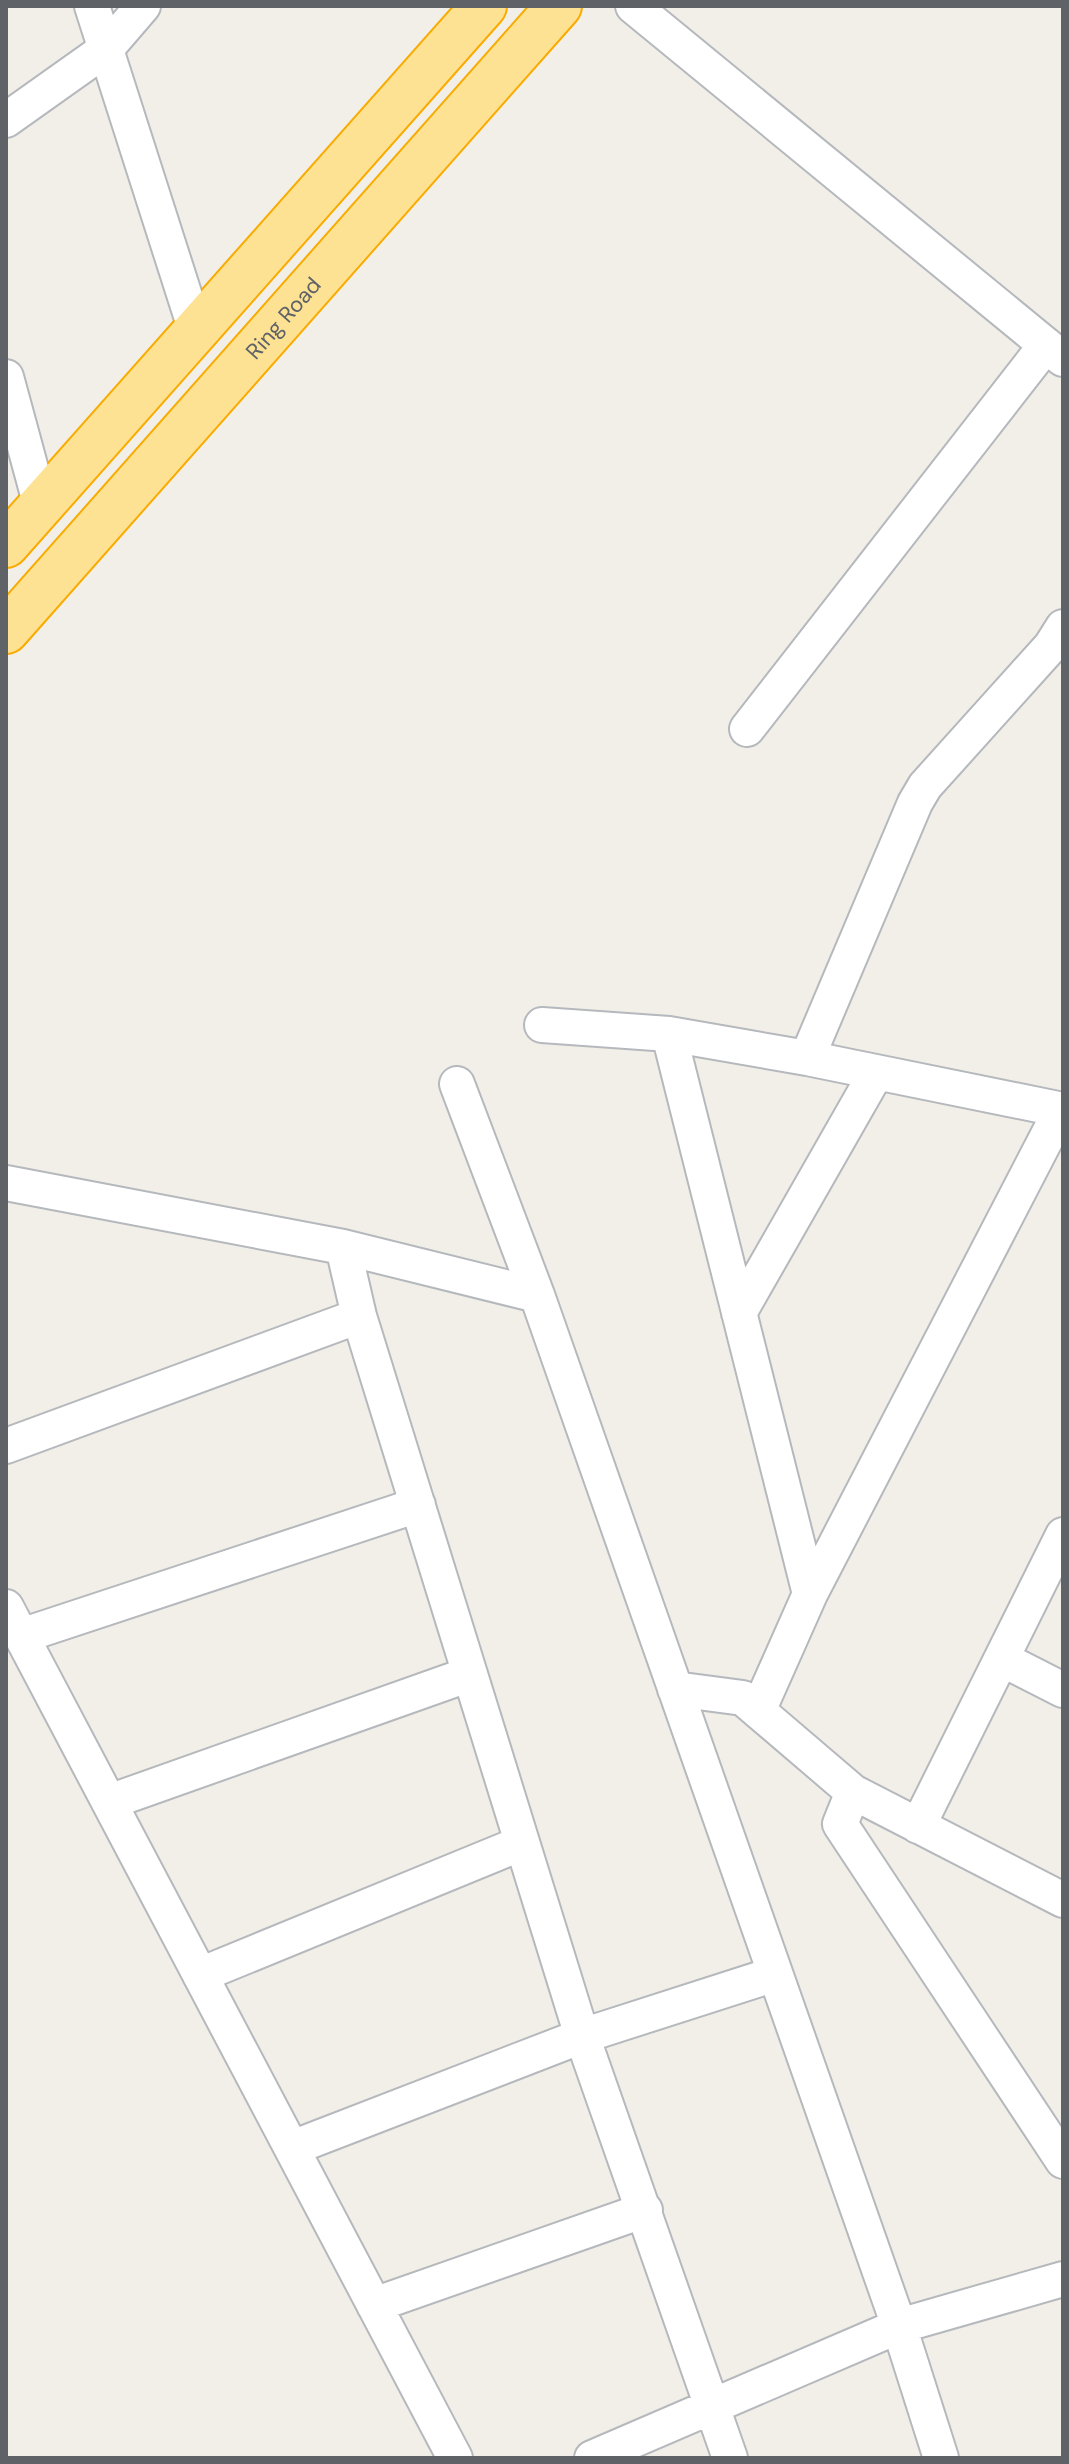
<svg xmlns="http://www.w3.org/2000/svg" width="1069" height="2464" viewBox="0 0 1069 2464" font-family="'DM Sans',sans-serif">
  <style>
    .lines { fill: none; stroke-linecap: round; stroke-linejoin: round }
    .street-casing { stroke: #b5b8bc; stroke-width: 38 }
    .highway-casing { stroke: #f9ab00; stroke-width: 48 }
    .street { stroke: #fff; stroke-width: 34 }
    .highway { stroke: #fde293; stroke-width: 44 }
    .labels { text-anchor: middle; stroke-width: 8; stroke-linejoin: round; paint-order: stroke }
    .street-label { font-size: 22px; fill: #5f6368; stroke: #fff }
  </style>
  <rect width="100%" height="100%" fill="#f1efe8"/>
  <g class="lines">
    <g class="street-casing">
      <path id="street" d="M92 6 196 331
        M633 6 1063 359
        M6 120 106 49 143 6
        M6 377 41 506
        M747 729 1046 345
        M542 1025 669 1034 807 1058 1063 1110
        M669 1034 810 1594
        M807 1058 915 803 925 786 1051 646 1063 627
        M457 1084 537 1295
        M6 1183 343 1247 537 1295 899 2326 941 2458
        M343 1247 359 1316 582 2036 730 2458
        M739 1313 876 1073
        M6 1446 359 1316
        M6 1607 455 2458
        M21 1636 418 1505
        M1002 1659 1063 1690
        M675 1689 743 1698 853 1792 1063 1900
        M758 1711 810 1594 1061 1110
        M853 1792 840 1824 1063 2161
        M109 1802 470 1674
        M918 1826 1063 1535
        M200 1975 522 1843
        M292 2148 582 2036 775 1974
        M374 2305 645 2210
        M592 2458 899 2326 1063 2279"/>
    </g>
    <g class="highway-casing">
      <g id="highway">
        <path d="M6 545 484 6"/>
        <path id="s1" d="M6 631 559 6"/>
      </g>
    </g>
    <use href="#street" class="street"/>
    <use href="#highway" class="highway"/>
  </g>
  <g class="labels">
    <g class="street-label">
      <text dy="8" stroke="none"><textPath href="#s1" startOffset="418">Ring Road</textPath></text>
    </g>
  </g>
  <rect width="1069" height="2464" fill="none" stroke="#5f6368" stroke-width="16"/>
</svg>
